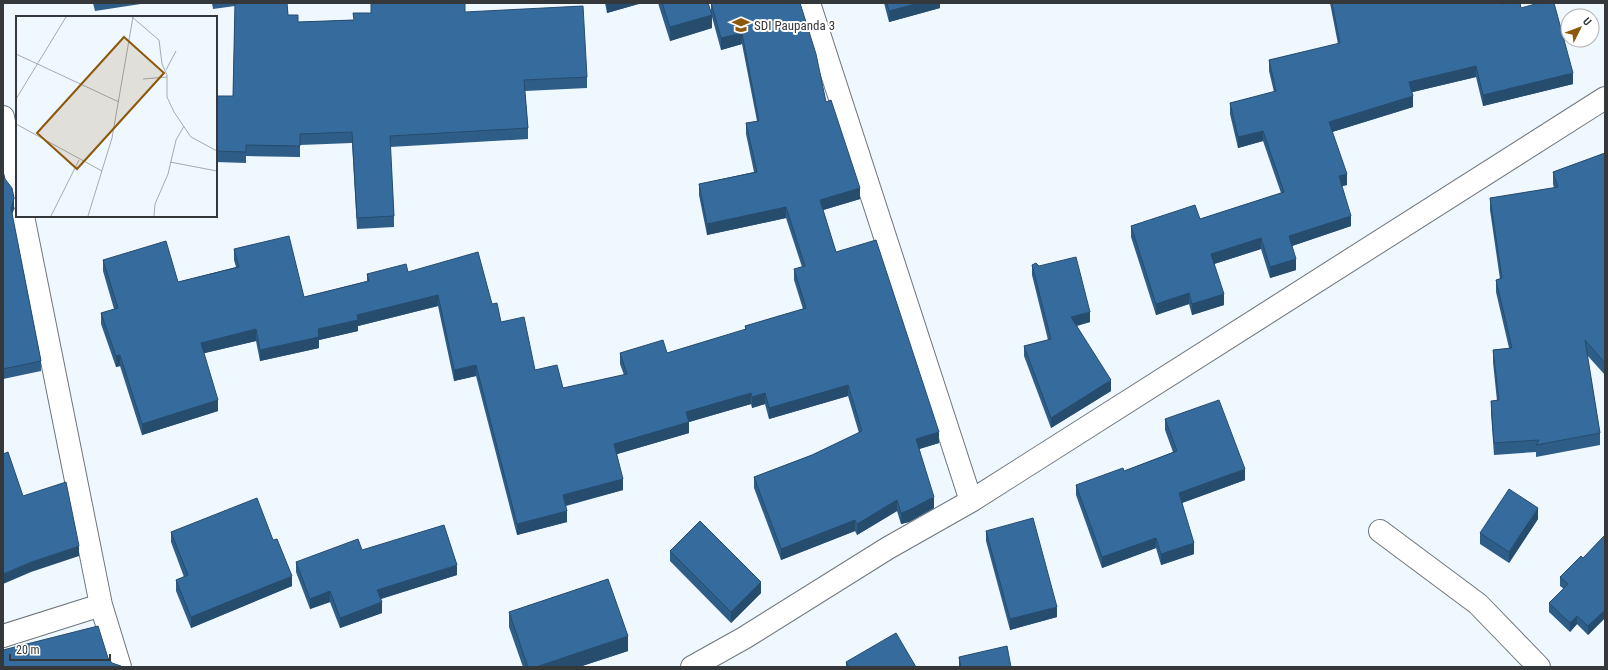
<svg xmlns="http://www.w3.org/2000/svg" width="1608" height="670" viewBox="0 0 1608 670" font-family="'Roboto Condensed',sans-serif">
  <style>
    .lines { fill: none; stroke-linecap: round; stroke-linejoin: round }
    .street-casing { stroke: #6e757c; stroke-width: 24 }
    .street { stroke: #fff; stroke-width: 22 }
    .wall { fill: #2e5d87 }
    .shaded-wall { fill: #264c6e }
    .building { fill: #366c9d; stroke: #264c6e }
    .labels { text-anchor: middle; stroke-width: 4; stroke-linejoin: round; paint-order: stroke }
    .poi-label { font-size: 13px; fill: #35383b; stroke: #fff; text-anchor: start }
    .inset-road { fill: none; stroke: #a5abb1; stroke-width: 1 }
    .view { fill: #8e580a; fill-opacity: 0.15; stroke: #8e580a; stroke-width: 2 }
    .inset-edge { fill: none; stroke: #35383b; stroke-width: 2 }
  </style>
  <rect width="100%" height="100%" fill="#eff7ff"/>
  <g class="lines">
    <g class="street-casing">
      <path id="street" d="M809 3 971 501
        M3 117 17 187
        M23 216 101 605 120 667
        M1380 531 1478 604 1539 667
        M3 636 101 605
        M692 667 744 638 888 548 971 501 1605 98"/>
    </g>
    <use href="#street" class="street"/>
  </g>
  <path class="wall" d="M93 3H147L95 11Z
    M212 3H287L288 15 298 22 353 20 465 12 587 77V88L525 91 528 128V139L390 147 394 216V227L357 229 352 143 300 145V157L246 156V163L216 162V96H233L235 6 213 9Z
    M605 3H642L607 13Z
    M658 3H708L711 12V3L826 102 860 199 823 210 836 252 939 443 919 449 934 508 909 522 901 524 897 511 857 535 855 531 781 560 754 488V477L812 455 859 433 848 396 769 419 765 404 752 408 751 404 689 422V433L617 454 623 490 566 506 567 522 517 535 476 376 454 381 438 306 358 326V331L319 340V348L260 361 256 341 204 353 218 411 142 435 120 366 116 367 101 324V313L114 309 103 271V260L178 282 236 267 234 260V249L304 297 367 281V274L408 272 492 304 501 322 535 370 563 388 624 375 620 364V353H667L745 330V326L803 309 794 280V269L802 267 786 218 707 235 699 195V184L754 172 746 134V123L757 121 742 44 721 50 712 17V28L670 41Z
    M884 3H940V8L889 22Z
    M1330 3H1502V4L1521 8 1573 84 1483 106 1476 77 1412 92 1413 107 1332 132 1347 185 1342 186 1351 226 1292 246 1296 270 1270 278 1261 249 1214 264 1224 305 1192 315 1189 304 1156 315 1131 237V226L1200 219 1281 193 1263 141 1238 148 1230 114V103L1274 92 1269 71V60L1338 44Z
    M1605 153V375L1587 355 1600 433V445L1536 457V452L1494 455 1491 413V401H1497L1493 362V350L1509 348 1496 292V280L1500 279 1490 210V198L1554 188 1553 184V172Z
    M3 171 5 179 14 208 12 214 41 361V371L3 379Z
    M1032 265 1039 266 1090 322 1077 326 1111 391 1051 428 1024 356V346L1048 340 1032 275Z
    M1165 419 1245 480 1182 503 1194 554 1161 565 1156 548 1102 568 1076 495V485L1124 471 1173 452 1165 430Z
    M1538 519 1509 563 1480 544V533Z
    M986 531 1057 617 1010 630 986 541Z
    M171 532 292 586 191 628 176 591V580L184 577 171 542Z
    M1605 535V618L1588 635 1577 624 1570 632 1549 612V603L1564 589 1560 586V577L1583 558Z
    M362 550 457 575 381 599 382 613 340 628 330 602 310 609 296 572V562Z
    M670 551 761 593 731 623 670 561Z
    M509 612 628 651 579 667H523L509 627Z
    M959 657 1011 667H959Z
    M846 662 916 667H846Z"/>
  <path class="shaded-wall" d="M607 3H642L607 13Z
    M919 3H940V8L889 22V11Z
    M712 15V28L670 41V27Z
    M742 33V44L721 50V38Z
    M1476 66V77L1409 93V82Z
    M1573 73V84L1483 106V95Z
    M1413 96V107L1329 133V122Z
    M1263 131V141L1238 148V137Z
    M1347 174V185L1339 187V176Z
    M860 188V199L820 211V200Z
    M14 198V208L11 218V208Z
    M786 207V218L707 235V224Z
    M1351 216V226L1289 247V236Z
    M1261 238V249L1211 265V254Z
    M1296 259V270L1270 278V267Z
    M1189 293V304L1156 315V304Z
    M1224 294V305L1192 315V304Z
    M438 295V306L358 326V331L319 340V348L260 361V350L357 315Z
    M1090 312V322L1071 327V317Z
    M256 329V341L201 354V343Z
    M120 355V366L116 367V356Z
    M476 365V376L454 381V370Z
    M1111 380V391L1051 428V418Z
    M848 385V396L769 419V408Z
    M751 393V404L689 422V433L614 455V444L686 412Z
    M765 393V404L752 408V397Z
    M218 400V411L142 435V424Z
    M939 432V443L916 450V439Z
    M1245 469V480L1179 504V493Z
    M623 479V490L563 506V495Z
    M934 497V508L909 522 901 524V513Z
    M897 500V511L857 535V524Z
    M1538 508V519L1509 563V552Z
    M567 511V522L517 535V524Z
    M855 520V531L781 560V549Z
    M1156 538V548L1102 568V557Z
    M1194 543V554L1161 565V554Z
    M79 546V556L31 572 3 584V574L31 562Z
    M457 565V575L377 600V590Z
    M292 576V586L191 628V617Z
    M761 582V593L731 623V612Z
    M330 591V602L310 609V599Z
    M382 602V613L340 628V618Z
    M1057 607V617L1010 630V619Z
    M1605 610V618L1588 635V626Z
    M1577 616V624L1570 632V623Z
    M628 636V651L579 667H536Z"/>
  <path class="building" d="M235 3H287L288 15H298V22L354 20 353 13H371V3H465V12L583 6 587 77 524 80 528 128 390 136 394 216 357 218 352 132 300 134V146L246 145V152L216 151V96H233Z
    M662 3H708L712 15 670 27Z
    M711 3H800L816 54 826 102 831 100 860 188 820 200 836 252 876 240 939 432 916 439 934 497 909 510 901 513 897 500 857 524 855 520 781 549 754 477 812 455 862 431 848 385 769 408 765 393 752 397 751 393 686 412 689 422 614 444 623 479 563 495 567 511 517 524 476 365 454 370 438 295 357 315 358 320 318 329 319 337 260 350 256 329 201 343 218 400 142 424 120 355 116 356 101 313 118 308 103 260 166 241 178 282 239 267 234 249 289 236 304 297 369 281 367 274 406 264 408 272 478 252 492 304 497 303 501 322 524 317 535 370 557 365 563 388 627 374 620 353 663 340 667 353 746 329 745 326 806 308 794 269 805 266 786 207 707 224 699 184 757 172 746 123 759 121 742 33 721 38Z
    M887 3H919L889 11Z
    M1332 3H1502V4L1507 3H1520L1521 8 1539 3H1554L1573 73 1483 95 1476 66 1409 82 1413 96 1329 122 1347 174 1339 176 1351 216 1289 236 1296 259 1270 267 1261 238 1211 254 1224 294 1192 304 1189 293 1156 304 1131 226 1195 205 1200 219 1284 192 1263 131 1238 137 1230 103 1276 91 1269 60 1340 43Z
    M1605 153V363L1585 340 1600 433 1536 445 1539 440 1494 443 1491 401 1499 400 1493 350 1512 348 1496 280 1502 278 1490 198 1558 187 1553 172Z
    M3 171 5 179 12 188 14 198 11 208 41 361 3 369Z
    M1076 257 1090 312 1071 317 1111 380 1051 418 1024 346 1051 339 1032 265 1036 263 1039 266Z
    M1219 400 1245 469 1179 493 1194 543 1161 554 1156 538 1102 557 1076 485 1123 468 1124 471 1177 451 1165 419Z
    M8 452 23 496 66 482 79 546 31 562 3 574V454Z
    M1509 489 1538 508 1509 552 1480 533Z
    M257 498 273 540 277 539 292 576 191 617 176 580 188 575 171 532Z
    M1033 518 1057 607 1010 619 986 531Z
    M700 521 761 582 731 612 670 551Z
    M444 525 457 565 377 590 382 602 340 618 330 591 310 599 296 562 358 539 362 550Z
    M1605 535V610L1588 626 1577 616 1570 623 1549 603 1568 584 1560 577 1581 556 1583 558Z
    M608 579 628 636 536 667H528L509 612Z
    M98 626 108 658 112 663 121 666V667H3V650Z
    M896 633 916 667H849L846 662Z
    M1007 646 1011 667H961L959 657Z"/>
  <defs>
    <g id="school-bare" transform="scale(1.38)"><path d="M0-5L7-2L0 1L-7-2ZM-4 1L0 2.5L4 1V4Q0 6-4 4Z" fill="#8e580a" stroke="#fff" stroke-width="2.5" paint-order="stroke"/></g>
  </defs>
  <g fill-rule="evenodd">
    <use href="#school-bare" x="741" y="25"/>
  </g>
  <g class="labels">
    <g class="poi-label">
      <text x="754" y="30">SDI Paupanda 3</text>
    </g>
  </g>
  <g transform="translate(16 16)">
    <rect width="201" height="201" fill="#eff7ff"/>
    <path class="inset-road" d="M116 1 143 24 146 48 151 59V81L158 96 175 121 201 135M0 38 103 86M150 54 160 35M127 63 151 61M0 83 50 1M0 108 86 155M154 146 201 155M35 200 63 144M72 200 96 122 117 1M138 200 139 188 152 158 160 124 168 110"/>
    <path class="view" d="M108 21 148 57 61 153 21 117Z"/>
    <rect width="201" height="201" class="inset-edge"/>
  </g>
  <rect width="1608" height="670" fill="none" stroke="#35383b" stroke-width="8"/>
  <g transform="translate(1580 28) rotate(48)"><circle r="19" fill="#ffffff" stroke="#aeafb1"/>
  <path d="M0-3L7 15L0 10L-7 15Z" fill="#8e580a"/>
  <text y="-6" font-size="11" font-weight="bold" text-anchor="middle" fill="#35383b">U</text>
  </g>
  <path d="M10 654v6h100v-6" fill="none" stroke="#35383b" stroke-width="2"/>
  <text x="16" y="654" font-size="12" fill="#35383b" stroke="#ffffff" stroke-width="3" paint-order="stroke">20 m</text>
</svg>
